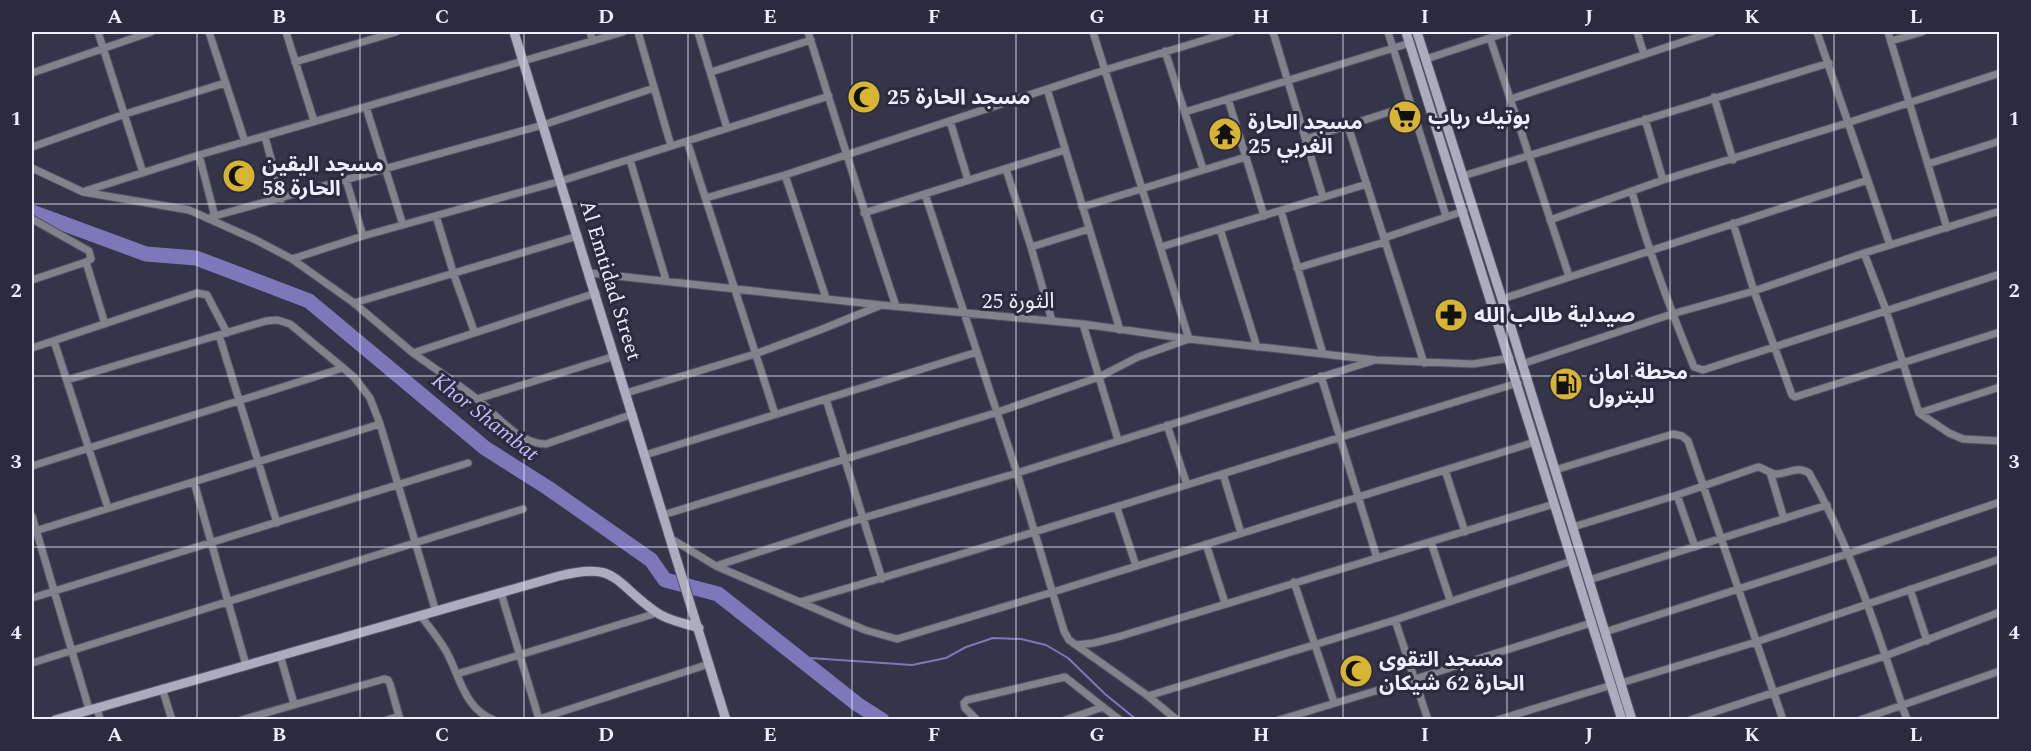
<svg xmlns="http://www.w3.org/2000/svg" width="2031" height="751" viewBox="0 0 2031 751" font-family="Spectral,'Noto Sans Arabic',serif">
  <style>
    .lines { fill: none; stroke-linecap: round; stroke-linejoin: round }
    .stream { stroke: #7d78ba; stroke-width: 2 }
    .river { stroke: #7d78ba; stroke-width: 15 }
    .street-casing { stroke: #535266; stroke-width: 9 }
    .secondary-casing { stroke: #535266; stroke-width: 11 }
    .street { stroke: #82828d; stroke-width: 7 }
    .secondary { stroke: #acacbe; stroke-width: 9 }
    .grid { fill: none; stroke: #eeeefc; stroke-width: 1.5; stroke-opacity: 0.55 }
    .labels { text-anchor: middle; stroke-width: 6; stroke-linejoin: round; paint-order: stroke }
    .poi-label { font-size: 21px; font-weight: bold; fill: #eeeefc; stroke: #2b2a3f; text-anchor: start }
    .street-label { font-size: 21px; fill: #eeeefc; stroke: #2b2a3f }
    .neighbourhood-label { font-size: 22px; fill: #eeeefc; stroke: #2b2a3f }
    .water-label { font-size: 22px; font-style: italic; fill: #bfbdf5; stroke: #2b2a3f }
    .neatline { fill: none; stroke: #eeeefc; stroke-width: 2 }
    .grid-label { font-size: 20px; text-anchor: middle; font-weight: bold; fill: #eeeefc }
  </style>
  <rect width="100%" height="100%" fill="#353449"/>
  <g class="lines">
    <path class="stream" d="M796 657 912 665 946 658 966 647 993 638 1021 639 1046 645 1068 658 1105 694 1137 720"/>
    <path class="river" d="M32 212 146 254 196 258 309 301 485 448 548 488 651 560 665 580 718 594 857 704 882 720"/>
    <g class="street-casing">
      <path id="street" d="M98 32 143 173
        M209 32 245 142
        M286 32 314 121
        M590 32 593 41
        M638 32 671 146
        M698 32 727 128
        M808 32C837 123 865 215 896 306
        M1273 32 1323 197
        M1388 32 1446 216
        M1637 32 1644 54
        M1817 32 1890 245
        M1888 32 1947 228
        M1490 38 1569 276
        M1891 41 1922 32
        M1165 51 1203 169
        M1426 59 1508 32
        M295 62 396 32
        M711 72 811 40
        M32 73 151 32
        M1047 89 1120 330
        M1714 97 1733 160
        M1228 99 1264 216
        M1511 99 1712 32
        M366 107 403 225
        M1185 112 1410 43
        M1645 119 1663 180
        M950 121 968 180
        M1348 126 1424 363
        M265 137 282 199
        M1306 139 1411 105
        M687 141 775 414
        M32 147 125 114 225 83
        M199 155 215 217
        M630 160 666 280
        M1928 164 2000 141
        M32 168 83 192 189 210 256 240 292 259 354 303 413 353 596 293
        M1006 169 1031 247
        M785 175 826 298
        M1463 176 1829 63
        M346 180 363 236
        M85 191 199 155 623 32
        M1632 192C1649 252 1670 309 1694 367L1703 370 2000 274
        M706 198 785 175 1105 70 1231 32
        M1082 207 1246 157
        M1281 211 1323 354
        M864 213 1065 150
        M436 216 454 275 474 331
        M211 217 543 125 654 88
        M32 219 89 251 91 259 86 262
        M1550 220 1663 180 1847 123 2000 73
        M1733 223 1754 291 1792 395 1795 397 2000 332
        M1220 229 1257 347
        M1384 238 1464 211
        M1161 247 1367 184
        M1864 253 1886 310 1919 413 1949 433 1963 439 2000 441
        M292 259 363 236 561 181 829 96
        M1297 268 1385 242
        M590 273 881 305 1083 324 1189 339 1376 360 1473 364 1510 358
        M32 280 86 262 105 324
        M1502 299 1868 180
        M354 303 578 236
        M1052 321 1031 247 1089 229
        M1083 324 1118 440
        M219 335 277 523
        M54 341 108 508
        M32 348 197 293 207 295 227 333
        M977 352 1017 473 1064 631 1069 640 1076 645 1094 643 1121 636 1554 504
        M413 353C434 368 456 383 477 399 497 415 518 444 546 444L633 414
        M1522 364 1672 314 1754 291 1864 253 2000 211
        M1321 376 1377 558
        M626 393 755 354 820 330 879 306
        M477 399 615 356
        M826 399 882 579
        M1919 413 2000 387
        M380 424 436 612
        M1167 425 1187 485
        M645 455 977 352 925 194
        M32 466 343 368
        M1445 470 1465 532
        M1555 470 1673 434 1682 436 1688 441 1783 720
        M1770 472 1784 519
        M1223 474 1241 533
        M194 482 246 665
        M1677 495 1695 547
        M1117 508 1136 566
        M663 515 998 412 1099 377 1138 357 1189 339 1093 32
        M32 516 89 709
        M1573 527 1677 495 1758 467C1764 468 1770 474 1776 474 1789 474 1797 465 1809 473 1852 548 1879 638 1907 720
        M32 532 380 424 370 398 354 377 290 324 277 320 266 321 67 380
        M670 538 716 566 865 630 897 639 1053 592 1535 442
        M1431 542 1450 600
        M1206 544 1225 603
        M716 566 863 518 1017 473 1372 361
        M1589 580 1827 505
        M1294 582 1334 702
        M1910 589 1927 641
        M501 593 539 719
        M32 598 468 463
        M800 602C1040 533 1278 455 1518 383
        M421 616C430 628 439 639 446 651 460 676 464 709 494 720
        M1395 620 1428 720
        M1605 632 1847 554 2000 502
        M1076 645 1148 696 1177 720
        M280 655 294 704
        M32 663 523 509
        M457 674 657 613
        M1621 683 1756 642 2000 559
        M162 688 172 720
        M1148 696 1395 620 1572 561
        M97 707 100 720
        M241 720 384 679 388 680 390 684 399 716
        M387 720 399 716 400 719
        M536 720 709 664
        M977 720 965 708 964 703 967 700 1065 677 1103 707
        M1065 720 1103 707 1120 720
        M1279 720 1415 679 1591 623
        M1497 720 1612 685
        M1690 720 1885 656 2000 612
        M1860 720 2000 671"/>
    </g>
    <g class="secondary-casing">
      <path id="secondary" d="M514 32 726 720
        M1406 32 1622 720
        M1417 32 1514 337 1632 720
        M55 720 559 576C618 561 613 582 656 612 668 621 685 623 699 628"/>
    </g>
    <use href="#street" class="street"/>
    <use href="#secondary" class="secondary"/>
  </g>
  <path class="grid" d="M197 32V720M360 32V720M524 32V720M688 32V720M852 32V720M1016 32V720M1179 32V720M1343 32V720M1507 32V720M1670 32V720M1834 32V720M32 204H2000M32 376H2000M32 547H2000"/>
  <defs>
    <g id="mosque-disc" transform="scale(1.725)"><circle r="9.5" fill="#d7b434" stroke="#2b2a3f"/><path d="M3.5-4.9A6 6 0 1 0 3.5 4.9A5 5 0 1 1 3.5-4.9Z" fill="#111"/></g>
    <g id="supermarket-disc" transform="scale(1.725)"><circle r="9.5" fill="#d7b434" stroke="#2b2a3f"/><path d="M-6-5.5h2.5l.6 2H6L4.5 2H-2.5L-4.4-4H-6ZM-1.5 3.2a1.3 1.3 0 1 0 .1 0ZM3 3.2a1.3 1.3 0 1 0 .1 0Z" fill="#111"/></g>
    <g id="temple-disc" transform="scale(1.725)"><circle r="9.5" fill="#d7b434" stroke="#2b2a3f"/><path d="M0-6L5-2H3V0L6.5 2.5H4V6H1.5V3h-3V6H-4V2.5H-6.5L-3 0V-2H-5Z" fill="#111"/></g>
    <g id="pharmacy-disc" transform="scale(1.725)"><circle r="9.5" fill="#d7b434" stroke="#2b2a3f"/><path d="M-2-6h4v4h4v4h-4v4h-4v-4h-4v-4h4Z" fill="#111"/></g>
    <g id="fuel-disc" transform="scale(1.725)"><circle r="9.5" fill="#d7b434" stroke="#2b2a3f"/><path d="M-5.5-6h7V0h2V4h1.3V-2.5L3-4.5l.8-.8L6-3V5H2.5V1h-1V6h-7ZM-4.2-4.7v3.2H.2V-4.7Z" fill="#111"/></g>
  </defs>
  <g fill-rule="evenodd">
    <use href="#mosque-disc" x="864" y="97"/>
    <use href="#supermarket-disc" x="1405" y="117"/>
    <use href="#temple-disc" x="1225" y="134"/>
    <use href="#mosque-disc" x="239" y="176"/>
    <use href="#pharmacy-disc" x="1451" y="315"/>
    <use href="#fuel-disc" x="1566" y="384"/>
    <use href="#mosque-disc" x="1356" y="671"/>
  </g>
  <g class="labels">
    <g class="poi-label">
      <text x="887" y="104">مسجد الحارة 25</text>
      <text x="1428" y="124">بوتيك رباب</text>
      <text x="1248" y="129">مسجد الحارة<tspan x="1248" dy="24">25 الغربي</tspan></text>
      <text x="262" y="171">مسجد اليقين<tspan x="262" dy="24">الحارة 58</tspan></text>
      <text x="1474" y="322">صيدلية طالب الله</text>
      <text x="1589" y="379">محطة امان<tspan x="1589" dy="24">للبترول</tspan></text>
      <text x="1379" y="666">مسجد التقوى<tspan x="1379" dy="24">الحارة 62 شيكان</tspan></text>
    </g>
    <g class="street-label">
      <text transform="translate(611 280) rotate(73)" y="7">Al Emtidad Street</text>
    </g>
    <g class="neighbourhood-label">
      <text x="1018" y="308">الثورة 25</text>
    </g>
    <g class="water-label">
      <text transform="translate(486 416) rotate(38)" y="8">Khor Shambat</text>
    </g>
  </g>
  <rect width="2031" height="751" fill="none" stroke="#2b2a3f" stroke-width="66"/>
  <rect x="33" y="33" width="1965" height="685" class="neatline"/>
  <g class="grid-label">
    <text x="115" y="23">A</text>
    <text x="279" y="23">B</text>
    <text x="442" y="23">C</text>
    <text x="606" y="23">D</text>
    <text x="770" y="23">E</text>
    <text x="934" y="23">F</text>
    <text x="1097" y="23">G</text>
    <text x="1261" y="23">H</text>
    <text x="1425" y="23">I</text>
    <text x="1589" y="23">J</text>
    <text x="1752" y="23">K</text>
    <text x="1916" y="23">L</text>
    <text x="16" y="125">1</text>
    <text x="2014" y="125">1</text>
    <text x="16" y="297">2</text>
    <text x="2014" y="297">2</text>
    <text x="16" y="468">3</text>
    <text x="2014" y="468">3</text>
    <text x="16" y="639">4</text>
    <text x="2014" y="639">4</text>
    <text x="115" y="741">A</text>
    <text x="279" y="741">B</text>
    <text x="442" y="741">C</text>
    <text x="606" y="741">D</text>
    <text x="770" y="741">E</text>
    <text x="934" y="741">F</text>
    <text x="1097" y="741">G</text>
    <text x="1261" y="741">H</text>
    <text x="1425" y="741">I</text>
    <text x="1589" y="741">J</text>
    <text x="1752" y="741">K</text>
    <text x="1916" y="741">L</text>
  </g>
</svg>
